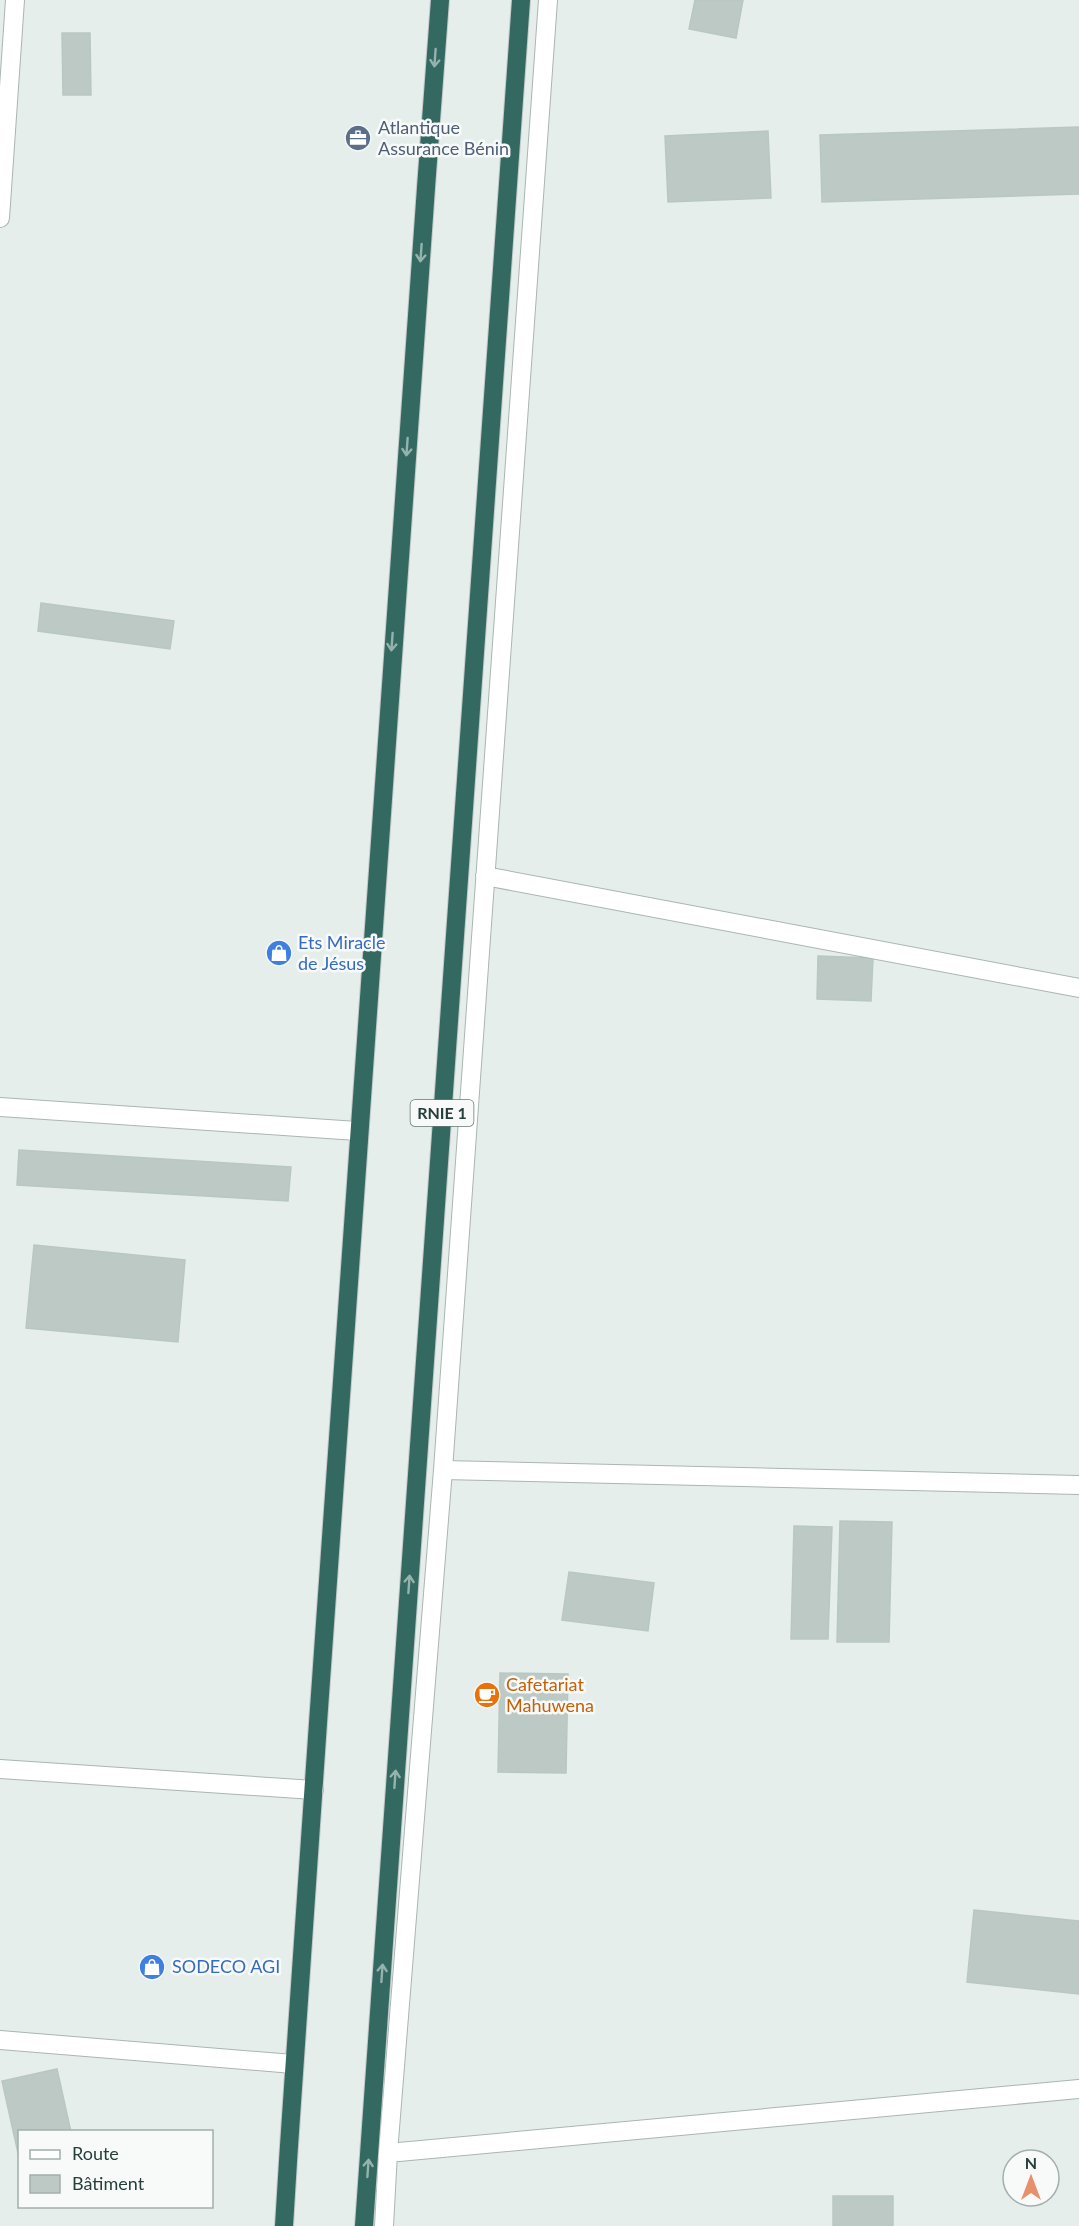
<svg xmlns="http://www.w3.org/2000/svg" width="1079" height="2226" viewBox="0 0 1079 2226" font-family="Lato,sans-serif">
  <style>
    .building { fill: #bcc9c4; stroke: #b9c7c2; stroke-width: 1.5 }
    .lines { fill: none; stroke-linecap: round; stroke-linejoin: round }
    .street-casing { stroke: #a9b6b2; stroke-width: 20 }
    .highway-casing { stroke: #c2c9c8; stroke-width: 20 }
    .street { stroke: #fff; stroke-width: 18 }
    .highway { stroke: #346961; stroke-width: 18 }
    .oneway { stroke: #96b2ad }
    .labels { text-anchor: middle; stroke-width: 5; stroke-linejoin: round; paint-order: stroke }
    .shield { fill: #f7faf9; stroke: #657773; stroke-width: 1.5 }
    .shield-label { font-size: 16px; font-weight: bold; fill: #263f3a }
    .service-label { font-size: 18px; fill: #4e5e75; stroke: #f7faf9; text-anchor: start }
    .shop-label { font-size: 18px; fill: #366cbe; stroke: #f7faf9; text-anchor: start }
    .food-label { font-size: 18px; fill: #c56008; stroke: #f7faf9; text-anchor: start }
  </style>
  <rect width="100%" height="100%" fill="#e6eeeb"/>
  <path class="building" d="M695 0H743L736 38 689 29Z
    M62 33H90L91 95H63Z
    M1079 127V194L822 202 820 135Z
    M768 131 771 198 668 202 665 136Z
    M41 603 174 621 170 649 38 631Z
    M818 956 873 958 871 1001 817 999Z
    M19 1150 291 1167 288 1201 17 1185Z
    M34 1245 185 1260 178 1342 26 1328Z
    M840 1521 892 1522 889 1642H837Z
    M794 1526 832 1527 828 1639H791Z
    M569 1572 654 1583 648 1631 562 1620Z
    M500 1673 568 1674 566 1773 498 1772Z
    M974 1910 1079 1921V1994L967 1982Z
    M57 2069 71 2132H20V2162L2 2081Z
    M833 2196H893V2226H833Z"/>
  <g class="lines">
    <g class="street-casing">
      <path id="street" d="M0 218 15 0
        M485 876 1079 988
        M0 1107 357 1131
        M443 1470 1079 1485
        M0 1769 314 1790
        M0 2040 293 2064
        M388 2153 1079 2089
        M384 2226 388 2153 443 1470 548 0"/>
    </g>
    <g class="highway-casing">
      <path id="highway" d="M284 2226C294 2058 307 1890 318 1723 355 1148 397 574 440 0
        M364 2226 521 0"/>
    </g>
    <use href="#street" class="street"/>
    <use href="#highway" class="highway"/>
  </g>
  <defs><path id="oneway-shaft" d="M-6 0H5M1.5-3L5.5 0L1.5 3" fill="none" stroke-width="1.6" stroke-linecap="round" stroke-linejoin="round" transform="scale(1.5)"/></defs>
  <g class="oneway">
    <use href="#oneway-shaft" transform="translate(435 58) rotate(94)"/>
    <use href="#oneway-shaft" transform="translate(421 253) rotate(94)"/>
    <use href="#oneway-shaft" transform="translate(407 447) rotate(94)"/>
    <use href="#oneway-shaft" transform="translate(392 642) rotate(94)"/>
    <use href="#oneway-shaft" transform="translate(409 1584) rotate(-86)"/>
    <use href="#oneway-shaft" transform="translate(395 1779) rotate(-86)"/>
    <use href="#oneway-shaft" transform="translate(382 1973) rotate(-86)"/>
    <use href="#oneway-shaft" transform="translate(368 2168) rotate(-86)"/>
  </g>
  <defs>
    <g id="office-disc" transform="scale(1.35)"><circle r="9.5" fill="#5c6f8a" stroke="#f7faf9"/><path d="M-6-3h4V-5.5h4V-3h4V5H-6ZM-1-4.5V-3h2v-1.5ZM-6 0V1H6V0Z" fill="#fff"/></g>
    <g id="shop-disc" transform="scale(1.35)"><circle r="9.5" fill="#3f7fe0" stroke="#f7faf9"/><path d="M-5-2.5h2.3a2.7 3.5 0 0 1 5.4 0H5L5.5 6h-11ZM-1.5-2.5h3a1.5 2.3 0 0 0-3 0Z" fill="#fff"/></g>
    <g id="cafe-disc" transform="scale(1.35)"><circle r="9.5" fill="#e8710a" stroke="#f7faf9"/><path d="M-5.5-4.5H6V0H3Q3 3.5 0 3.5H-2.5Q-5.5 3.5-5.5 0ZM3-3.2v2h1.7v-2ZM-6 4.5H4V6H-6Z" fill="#fff"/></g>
  </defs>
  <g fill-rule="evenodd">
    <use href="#office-disc" x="358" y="138"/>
    <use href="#shop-disc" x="279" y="953"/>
    <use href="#cafe-disc" x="487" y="1695"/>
    <use href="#shop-disc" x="152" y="1967"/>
  </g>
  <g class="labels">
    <rect class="shield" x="410.5" y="1100" width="63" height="26" rx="4.5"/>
    <g class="shield-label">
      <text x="442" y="1119">RNIE 1</text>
    </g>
    <g class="service-label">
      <text x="378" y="134">Atlantique<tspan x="378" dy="21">Assurance Bénin</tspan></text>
    </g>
    <g class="shop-label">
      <text x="298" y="949">Ets Miracle<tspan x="298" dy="21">de Jésus</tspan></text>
      <text x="172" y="1973">SODECO AGI</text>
    </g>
    <g class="food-label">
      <text x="506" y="1691">Cafetariat<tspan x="506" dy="21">Mahuwena</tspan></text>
    </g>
  </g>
  <rect x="18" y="2130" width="195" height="78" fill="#f7faf9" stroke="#a3afad" stroke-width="1.5"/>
  <rect x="30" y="2150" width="30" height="9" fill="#ffffff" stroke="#a3afad" stroke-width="1.5"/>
  <text x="72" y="2160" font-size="18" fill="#263f3a">Route</text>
  <rect x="30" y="2175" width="30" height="18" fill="#bcc9c4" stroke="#a3afad" stroke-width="1.5"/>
  <text x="72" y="2190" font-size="18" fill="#263f3a">Bâtiment</text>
  <g transform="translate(1031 2178)"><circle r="28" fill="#f7faf9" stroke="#a3afad" stroke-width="1.5"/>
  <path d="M0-4.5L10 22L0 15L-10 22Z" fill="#e8906b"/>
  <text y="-9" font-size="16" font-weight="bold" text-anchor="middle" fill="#263f3a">N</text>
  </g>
</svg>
